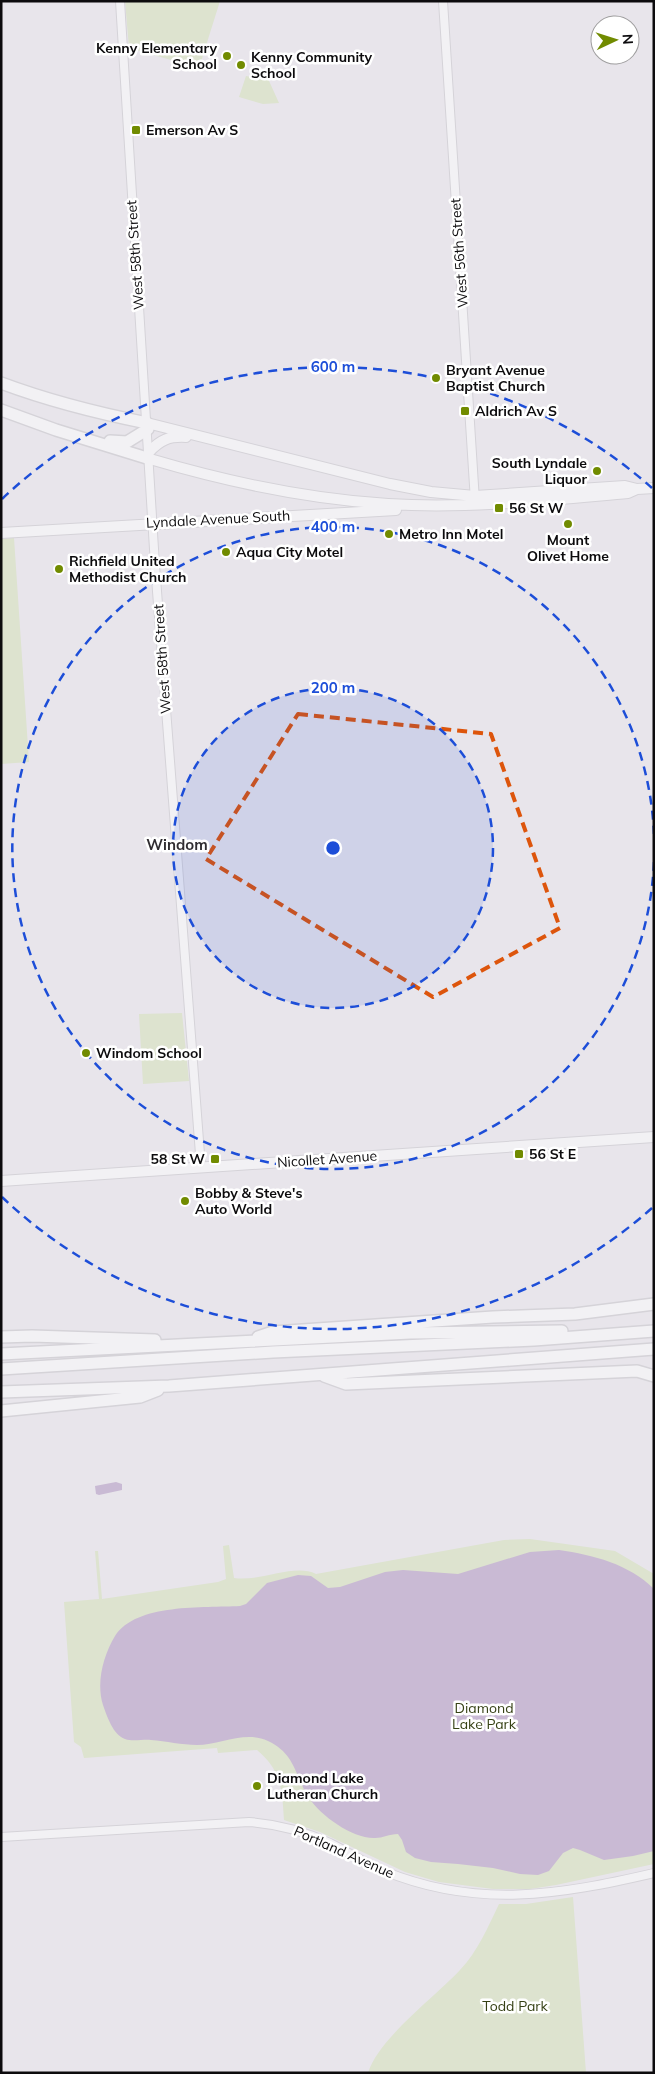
<svg xmlns="http://www.w3.org/2000/svg" width="655" height="2074" viewBox="0 0 655 2074" font-family="Mulish,sans-serif">
  <style>
    .green { fill: #d0dfad }
    .water { fill: #a585b8 }
    .lines { fill: none; stroke-linecap: round; stroke-linejoin: round }
    .minor-casing { stroke: #bfbcc2; stroke-width: 10 }
    .major-casing { stroke: #bfbcc2; stroke-width: 12 }
    .highway-casing { stroke: #bfbcc2; stroke-width: 14 }
    .minor { stroke: #fff; stroke-width: 8 }
    .major { stroke: #fff; stroke-width: 10 }
    .highway { stroke: #fff; stroke-width: 11 }
    .marked { fill: none; stroke: #dd550c; stroke-width: 4; stroke-dasharray: 10 6; stroke-linejoin: round }
    .ring { fill: none; stroke: #1d4ed8; stroke-width: 2.5; stroke-dasharray: 9 6 }
    .poi-dot { fill: #718b00; stroke: #fff; stroke-width: 2 }
    .labels { text-anchor: middle; stroke-width: 5; stroke-linejoin: round; paint-order: stroke }
    .poi-label { font-size: 14px; font-weight: bold; fill: #0c0b0d; stroke: #fff; text-anchor: start }
    .street-label { font-size: 14px; fill: #0c0b0d; stroke: #fff }
    .park-label { font-size: 14px; fill: #364115; stroke: #fff }
    .neighbourhood-label { font-size: 15px; font-weight: bold; fill: #302d31; stroke: #fff }
    .centre { fill: #1d4ed8; stroke: #fff; stroke-width: 2.5 }
    .ring-label { font-size: 15px; text-anchor: middle; font-weight: bold; fill: #1d4ed8; stroke: #fff; stroke-width: 5; stroke-linejoin: round; paint-order: stroke }
  </style>
  <rect width="100%" height="100%" fill="#e8e5eb"/>
  <path class="green" d="M125 1H220L199 68 129 48Z
    M265 72 279 103 263 104 239 97 246 76 262 79Z
    M14 538 29 762 1 764V539Z
    M182 1013 189 1081 143 1084 139 1014Z
    M530 1539 615 1551 654 1574V1864L556 1885 530 1889H493L439 1882 405 1872 320 1832 284 1820C282 1790 282 1771 257 1750L218 1753 217 1748 84 1758 81 1747 74 1742 64 1602 99 1599 95 1551H98L102 1599 218 1582 226 1579 223 1546 229 1545 234 1578C261 1582 294 1563 316 1574L504 1540Z
    M573 1897 586 2073H368C379 2038 434 1998 460 1970 478 1951 488 1927 499 1904H526Z"/>
  <path class="water" d="M116 1482 122 1484V1490L99 1495 96 1494 95 1486Z
    M559 1550C593 1555 629 1564 654 1589V1851L633 1856 604 1860 580 1850 573 1848 563 1853 549 1871 538 1875 520 1874 493 1868 458 1864 431 1862 415 1858 406 1852 402 1840 398 1834C389 1834 383 1838 375 1838 353 1839 321 1816 309 1798 295 1777 296 1754 268 1741 245 1730 220 1745 197 1745 182 1745 166 1741 151 1740 143 1739 133 1742 125 1739 113 1735 107 1716 103 1705 96 1683 103 1656 115 1636 136 1603 204 1608 240 1606L246 1604 267 1583 298 1575 311 1576 328 1588 340 1587 385 1572 403 1570 458 1574 530 1552Z"/>
  <g class="lines">
    <g class="minor-casing">
      <path id="minor" d="M120 1 155 565 201 1167
        M443 1 475 501
        M1 1837 249 1822C277 1824 304 1831 330 1843 348 1852 365 1863 384 1871 477 1909 559 1895 654 1873"/>
    </g>
    <g class="major-casing">
      <path id="major" d="M147 423 390 484 431 492 475 496 625 486 637 489
        M149 452C160 440 169 436 186 437
        M150 459C228 482 307 499 388 504 468 509 549 500 628 493L637 489 654 488
        M1 533 396 510
        M1 1181 654 1137"/>
    </g>
    <g class="highway-casing">
      <path id="highway" d="M1 383C49 401 97 413 147 423
        M1 410 56 430 150 459
        M110 441 127 442 148 429
        M1 1337 32 1336 155 1340
        M258 1337 273 1332 493 1317 575 1314 654 1304
        M1 1354 410 1333 562 1331
        M1 1369 273 1352 534 1340 654 1331
        M324 1376 346 1384 637 1371 654 1376
        M1 1392 169 1386 654 1349
        M1 1411 140 1397 158 1390"/>
    </g>
    <use href="#minor" class="minor"/>
    <use href="#major" class="major"/>
    <use href="#highway" class="highway"/>
  </g>
  <path d="M0 0H655V2074H0ZM298 714 491 734 560 928 433 997 206 859Z" fill="#e8e5eb" fill-opacity=".55" fill-rule="evenodd"/>
  <path class="marked" d="M298 714 491 734 560 928 433 997 206 859Z"/>
  <circle cx="333" cy="848" r="160" fill="#1d4ed8" fill-opacity=".12"/>
  <g class="ring">
    <circle cx="333" cy="848" r="160"/>
    <path d="M654 862A321 321 0 1 1 654 834"/>
    <path d="M652 1208A481 481 0 0 1 2 1197M2 499A481 481 0 0 1 652 488"/>
  </g>
  <g class="poi-dot">
    <circle cx="227" cy="56" r="5"/>
    <circle cx="241" cy="65" r="5"/>
    <rect x="131" y="125" width="10" height="10" rx="2.5"/>
    <circle cx="436" cy="378" r="5"/>
    <rect x="460" y="406" width="10" height="10" rx="2.5"/>
    <circle cx="597" cy="471" r="5"/>
    <rect x="494" y="503" width="10" height="10" rx="2.5"/>
    <circle cx="568" cy="524" r="5"/>
    <circle cx="389" cy="534" r="5"/>
    <circle cx="226" cy="552" r="5"/>
    <circle cx="59" cy="569" r="5"/>
    <circle cx="86" cy="1053" r="5"/>
    <rect x="514" y="1149" width="10" height="10" rx="2.5"/>
    <rect x="210" y="1154" width="10" height="10" rx="2.5"/>
    <circle cx="185" cy="1201" r="5"/>
    <circle cx="257" cy="1786" r="5"/>
  </g>
  <g class="labels">
    <g class="poi-label">
      <text x="217" y="53" text-anchor="end">Kenny Elementary<tspan x="217" dy="16">School</tspan></text>
      <text x="251" y="62">Kenny Community<tspan x="251" dy="16">School</tspan></text>
      <text x="146" y="135">Emerson Av S</text>
      <text x="446" y="375">Bryant Avenue<tspan x="446" dy="16">Baptist Church</tspan></text>
      <text x="475" y="416">Aldrich Av S</text>
      <text x="587" y="468" text-anchor="end">South Lyndale<tspan x="587" dy="16">Liquor</tspan></text>
      <text x="509" y="513">56 St W</text>
      <text x="399" y="539">Metro Inn Motel</text>
      <text x="568" y="545" text-anchor="middle">Mount<tspan x="568" dy="16">Olivet Home</tspan></text>
      <text x="236" y="557">Aqua City Motel</text>
      <text x="69" y="566">Richfield United<tspan x="69" dy="16">Methodist Church</tspan></text>
      <text x="96" y="1058">Windom School</text>
      <text x="529" y="1159">56 St E</text>
      <text x="205" y="1164" text-anchor="end">58 St W</text>
      <text x="195" y="1198">Bobby &amp; Steve's<tspan x="195" dy="16">Auto World</tspan></text>
      <text x="267" y="1783">Diamond Lake<tspan x="267" dy="16">Lutheran Church</tspan></text>
    </g>
    <g class="street-label">
      <text transform="translate(459 253) rotate(-94)" y="5">West 56th Street</text>
      <text transform="translate(135 255) rotate(-94)" y="5">West 58th Street</text>
      <text transform="translate(218 519) rotate(-3)" y="5">Lyndale Avenue South</text>
      <text transform="translate(162 659) rotate(-94)" y="5">West 58th Street</text>
      <text transform="translate(327 1159) rotate(-4)" y="5">Nicollet Avenue</text>
      <text transform="translate(344 1852) rotate(24)" y="5">Portland Avenue</text>
    </g>
    <g class="park-label">
      <text x="484" y="1713">Diamond<tspan x="484" dy="16">Lake Park</tspan></text>
      <text x="515" y="2011">Todd Park</text>
    </g>
    <g class="neighbourhood-label">
      <text x="177" y="850">Windom</text>
    </g>
  </g>
  <circle cx="333" cy="848" r="8" class="centre"/>
  <g class="ring-label">
    <text x="333" y="372">600 m</text>
    <text x="333" y="532">400 m</text>
    <text x="333" y="693">200 m</text>
  </g>
  <rect width="655" height="2074" fill="none" stroke="#0c0b0d" stroke-width="5"/>
  <g transform="translate(615 40) rotate(86)"><circle r="24" fill="#ffffff" stroke="#9e9d9e"/>
  <path d="M0-4L9 19L0 12L-9 19Z" fill="#718b00"/>
  <text y="-8" font-size="14" font-weight="bold" text-anchor="middle" fill="#0c0b0d">N</text>
  </g>
</svg>
